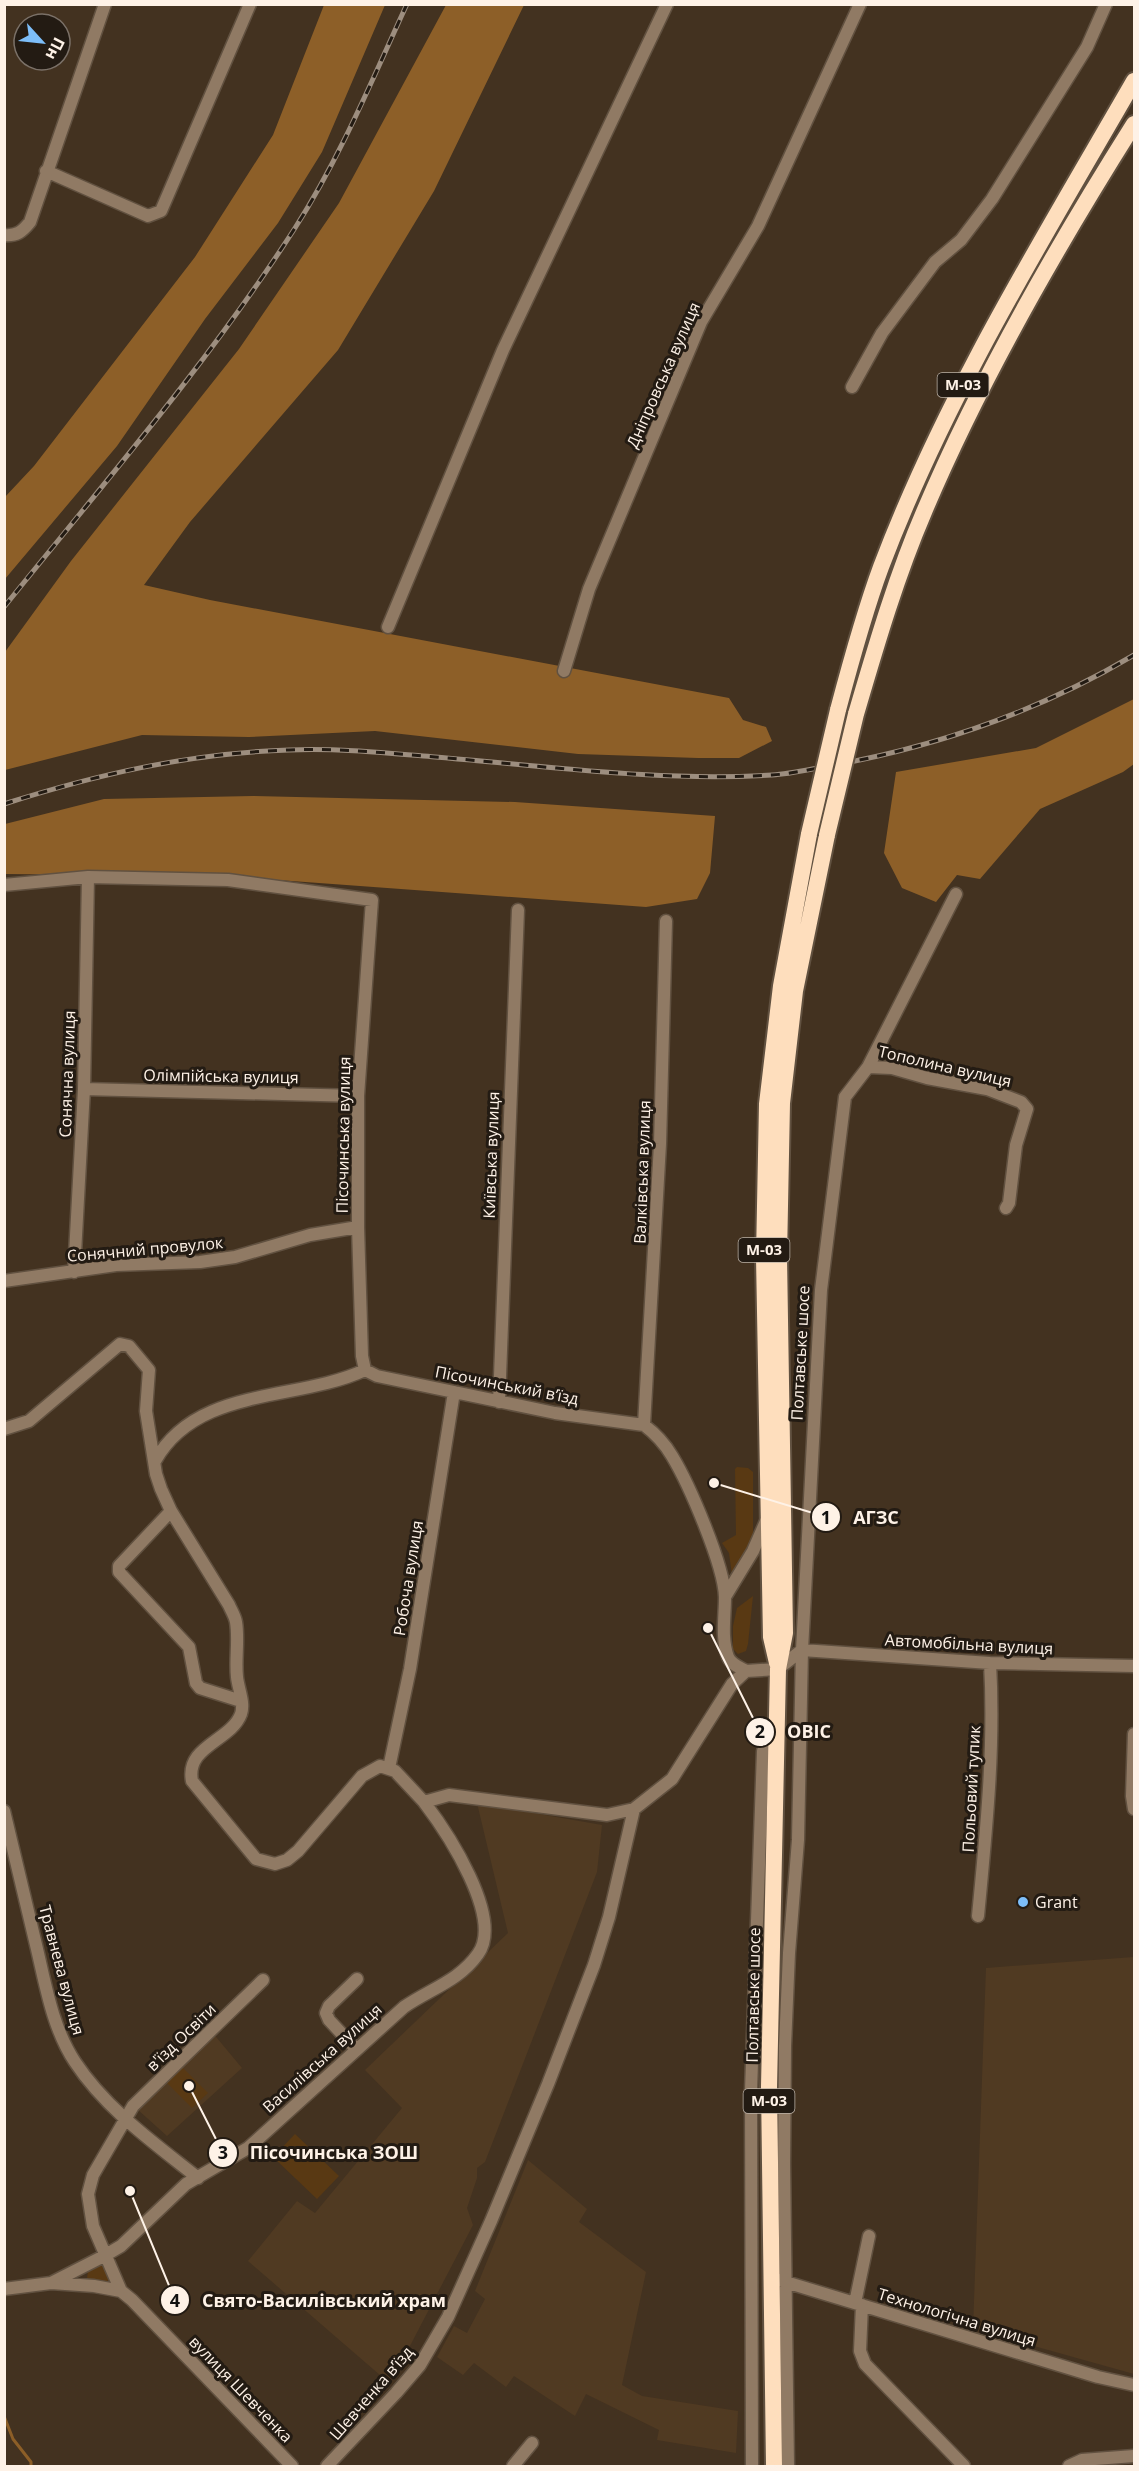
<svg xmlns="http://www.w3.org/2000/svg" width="1139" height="2471" viewBox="0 0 1139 2471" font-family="'Open Sans',sans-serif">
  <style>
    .built { fill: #503a22 }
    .green { fill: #593913 }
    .forest { fill: #8d5f28 }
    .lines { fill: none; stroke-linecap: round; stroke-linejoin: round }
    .stream { stroke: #8c5e27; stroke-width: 3 }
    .minor-casing { stroke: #615140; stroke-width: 15 }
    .highway-casing { stroke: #615140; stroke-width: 20 }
    .minor { stroke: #907a64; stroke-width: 12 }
    .highway { stroke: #fedebd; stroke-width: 16 }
    .rail-casing { stroke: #9d8e7f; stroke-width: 5 }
    .rail { stroke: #231b13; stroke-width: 3; stroke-dasharray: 9; stroke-linecap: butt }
    .highway-bridge-casing { stroke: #615140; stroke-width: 20; stroke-linecap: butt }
    .highway-bridge { stroke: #fedebd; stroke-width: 16 }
    .poi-dot { fill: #7dbef9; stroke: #231b13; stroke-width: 2 }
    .labels { text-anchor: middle; stroke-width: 6; stroke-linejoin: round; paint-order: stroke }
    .shield { fill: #231b13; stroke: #bcb2a7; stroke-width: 1.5 }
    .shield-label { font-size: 15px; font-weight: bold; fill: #fef2e7 }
    .street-label { font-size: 16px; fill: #fef2e7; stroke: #231b13 }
    .poi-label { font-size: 16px; fill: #fef2e7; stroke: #231b13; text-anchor: start }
    .leader { fill: none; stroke: #fef2e7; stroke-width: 2 }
    .callout-dot { fill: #fef2e7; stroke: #231b13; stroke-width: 2 }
    .mark-label { font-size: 18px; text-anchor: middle; font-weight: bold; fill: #111 }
    .callout-label { font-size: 18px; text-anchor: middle; font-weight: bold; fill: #fef2e7; stroke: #231b13; stroke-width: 6; stroke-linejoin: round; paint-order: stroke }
  </style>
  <rect width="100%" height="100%" fill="#433220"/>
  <path class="built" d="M477 1803 602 1825 597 1872 485 2162 477 2168V2178L467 2208 473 2225 399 2367 388 2382 248 2261 297 2201 315 2213 402 2108 365 2070 508 1933Z
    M1134 1957V2374L973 2329 986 1968Z
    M212 2032 242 2068 167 2136 137 2109Z
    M528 2160 587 2209 579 2222 646 2272 622 2385 642 2396 738 2411 736 2453 657 2440 659 2430 586 2394 575 2416 514 2376 506 2387 474 2363 463 2375 437 2357 454 2326 467 2333 485 2299 475 2291Z"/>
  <path class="green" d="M737 1467 748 1468 753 1472V1537L732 1575 729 1553 722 1543 736 1535 735 1469Z
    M753 1596 748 1644 746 1651 738 1654 733 1649V1626L737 1608Z
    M181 2066 208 2093 192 2108 166 2082Z
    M295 2134 339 2176 317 2199 273 2157Z
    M105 2264 110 2277 107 2282 87 2279 88 2270Z"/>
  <path class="forest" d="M324 5H385L322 152 278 223 205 319 117 446 5 579V497L34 466 195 257 273 135Z
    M446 5H524L434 191 338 350 190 522 144 585 210 600 729 698 743 720 766 727 772 741 739 758H698L578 754 375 731 249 737 142 735 5 770V652L71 561 239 349 339 203Z
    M1134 699V764L1123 772 1040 809 980 879 957 875 936 902 902 888 884 853 896 772 1036 748Z
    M253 796 515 802 715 816 710 873 697 899 646 907 225 876 5 874V824L104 799Z"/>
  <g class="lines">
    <path class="stream" d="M4 2416 13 2439 31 2462V2466"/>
    <g class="minor-casing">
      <path id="minor" d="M46 171 148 216 161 211 250 4
        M4 235C17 236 22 232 30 222L105 4
        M852 387 882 333 935 262 961 240 992 199 1087 47 1106 4
        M388 627 503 350 667 4
        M564 671 589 589 701 322 758 226 860 4
        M4 885 88 877 228 880 372 900 358 1096V1227L362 1356 365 1370
        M868 1067 892 1068 927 1078 987 1089 1021 1102 1027 1109 1016 1145 1009 1203 1006 1208
        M84 1089 358 1096
        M74 1272 84 1089 88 877
        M4 1281 116 1265 200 1262 235 1257 310 1235 358 1227
        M365 1370 377 1376 555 1413 644 1425C656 1434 665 1444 672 1456 689 1484 724 1565 725 1597 725 1617 721 1638 728 1657 731 1664 739 1667 746 1671
        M499 1402 518 910
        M644 1425 660 1144 666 921
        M4 1429 29 1421 120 1344 129 1346 149 1370 146 1411 156 1474 161 1489 171 1511 229 1605C231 1610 235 1616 236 1622 239 1640 235 1659 237 1677 238 1688 245 1703 241 1714 231 1741 185 1746 192 1781L256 1859 275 1864 287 1860 298 1851 362 1776 380 1766 395 1771 424 1802 449 1795 607 1815 634 1809 672 1779 732 1684 746 1671 778 1669 802 1650
        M155 1461C197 1386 296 1402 365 1370
        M171 1511 119 1566V1572L189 1647 196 1683 200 1688 241 1701
        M725 1597 753 1551 767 1519
        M802 1650 990 1663 1134 1666
        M1134 1734 1132 1796 1134 1809
        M389 1768 410 1669 454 1392
        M4 1811C15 1857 26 1903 37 1949 46 1987 53 2029 75 2062 106 2109 154 2143 198 2178
        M978 1916C986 1832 995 1748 990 1663
        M356 2049 329 2020 326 2013 329 2006 357 1979
        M779 2280 1098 2377 1134 2385
        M51 2283 104 2256 121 2246 186 2184 248 2148 404 2007C430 1989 459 1981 478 1954 504 1918 447 1832 424 1802
        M4 2289 51 2283 94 2286 121 2291 132 2300 292 2466
        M121 2291 93 2226 88 2194 93 2175 133 2106 263 1980
        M855 2303 869 2236
        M862 2305 860 2351 865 2364 964 2466
        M327 2466 396 2393 420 2365 448 2317 491 2221 548 2084 594 1965 609 1917 634 1809
        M513 2466 532 2443
        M752 2466 751 2091 763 1751 777 1735
        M788 2466 784 2164 785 2046 789 1953 798 1840 802 1650 821 1290 845 1097 868 1067 956 894
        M1069 2466 1082 2460 1134 2456"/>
    </g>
    <g class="highway-casing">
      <path id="highway" d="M838 710C851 661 864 613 881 567 946 395 1043 239 1134 81
        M856 714C876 646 896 577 924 512 980 379 1057 246 1134 124
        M777 1663 771 1637 764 1257 767 1104 781 986 809 834
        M774 2466 769 2087 778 1669 785 1633 779 1257 782 1103 795 991 827 835"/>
    </g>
    <use href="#minor" class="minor"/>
    <use href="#highway" class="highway"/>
    <g class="rail-casing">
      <path id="rail" d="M4 607C104 483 209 362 295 228 340 158 372 80 407 4
        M4 804C98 774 191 753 289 750 338 748 387 753 435 757 547 766 659 782 772 775 791 774 811 769 829 766 936 747 1041 710 1134 655"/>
    </g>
    <use href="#rail" class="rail"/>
    <g class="highway-bridge-casing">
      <path id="highway-bridge" d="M809 834 838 710
        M827 835 856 714"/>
    </g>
    <use href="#highway-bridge" class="highway-bridge"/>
  </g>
  <circle class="poi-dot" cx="1023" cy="1902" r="6"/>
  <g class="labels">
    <g class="shield">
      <rect x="937.5" y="373" width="51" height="24" rx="4.5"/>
      <rect x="738.5" y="1238" width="51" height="24" rx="4.5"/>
      <rect x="743.5" y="2089" width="51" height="24" rx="4.5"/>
    </g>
    <g class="shield-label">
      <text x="963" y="390">М-03</text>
      <text x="764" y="1255">М-03</text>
      <text x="769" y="2106">М-03</text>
    </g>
    <g class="street-label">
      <text transform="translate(663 375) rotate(-66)" y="6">Дніпровська вулиця</text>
      <text transform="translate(945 1066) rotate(13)" y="6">Тополина вулиця</text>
      <text transform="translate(67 1074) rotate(-88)" y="6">Сонячна вулиця</text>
      <text transform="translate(221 1076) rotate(1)" y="6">Олімпійська вулиця</text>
      <text transform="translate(343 1135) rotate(-89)" y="6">Пісочинська вулиця</text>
      <text transform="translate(491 1155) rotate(-88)" y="6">Київська вулиця</text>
      <text transform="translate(642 1172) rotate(-88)" y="6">Валківська вулиця</text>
      <text transform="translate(145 1249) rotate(-5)" y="6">Сонячний провулок</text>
      <text transform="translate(800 1353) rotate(-87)" y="6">Полтавське шосе</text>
      <text transform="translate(507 1385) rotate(11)" y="6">Пісочинський в’їзд</text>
      <text transform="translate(408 1578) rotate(-81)" y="6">Робоча вулиця</text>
      <text transform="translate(969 1644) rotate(3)" y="6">Автомобільна вулиця</text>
      <text transform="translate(971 1789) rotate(-87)" y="6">Польовий тупик</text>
      <text transform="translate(62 1970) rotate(75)" y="6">Травнева вулиця</text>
      <text transform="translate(753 1995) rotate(-89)" y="6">Полтавське шосе</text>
      <text transform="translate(181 2037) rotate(-44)" y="6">в'їзд Освіти</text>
      <text transform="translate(322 2058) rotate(-42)" y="6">Василівська вулиця</text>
      <text transform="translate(957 2317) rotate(17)" y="6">Технологічна вулиця</text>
      <text transform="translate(241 2389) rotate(46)" y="6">вулиця Шевченка</text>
      <text transform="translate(371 2393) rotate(-49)" y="6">Шевченка в’їзд</text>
    </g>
    <g class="poi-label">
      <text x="1035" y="1908">Grant</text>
    </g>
  </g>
  <path class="leader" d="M714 1483L826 1517M708 1628L760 1732M189 2086L223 2153M130 2191L175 2300"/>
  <g class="callout-dot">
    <circle cx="714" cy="1483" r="6"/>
    <circle cx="708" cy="1628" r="6"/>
    <circle cx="189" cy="2086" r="6"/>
    <circle cx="130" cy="2191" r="6"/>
    <circle cx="826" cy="1517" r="15"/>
    <circle cx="760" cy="1732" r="15"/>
    <circle cx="223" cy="2153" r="15"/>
    <circle cx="175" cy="2300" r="15"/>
  </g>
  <g class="mark-label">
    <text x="826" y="1524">1</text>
    <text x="760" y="1738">2</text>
    <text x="223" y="2159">3</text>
    <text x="175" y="2307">4</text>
  </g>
  <g class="callout-label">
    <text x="876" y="1524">АГЗС</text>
    <text x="809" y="1738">ОВІС</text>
    <text x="334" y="2159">Пісочинська ЗОШ</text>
    <text x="324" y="2307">Свято-Василівський храм</text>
  </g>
  <rect width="1139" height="2471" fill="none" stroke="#fef2e7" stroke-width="12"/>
  <g transform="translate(42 42) rotate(117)"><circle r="28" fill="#231b13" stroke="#7b7168" stroke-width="1.5"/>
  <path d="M0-4.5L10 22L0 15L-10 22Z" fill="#7dbef9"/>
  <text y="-9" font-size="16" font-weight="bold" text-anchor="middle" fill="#fef2e7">Пн</text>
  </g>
</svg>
